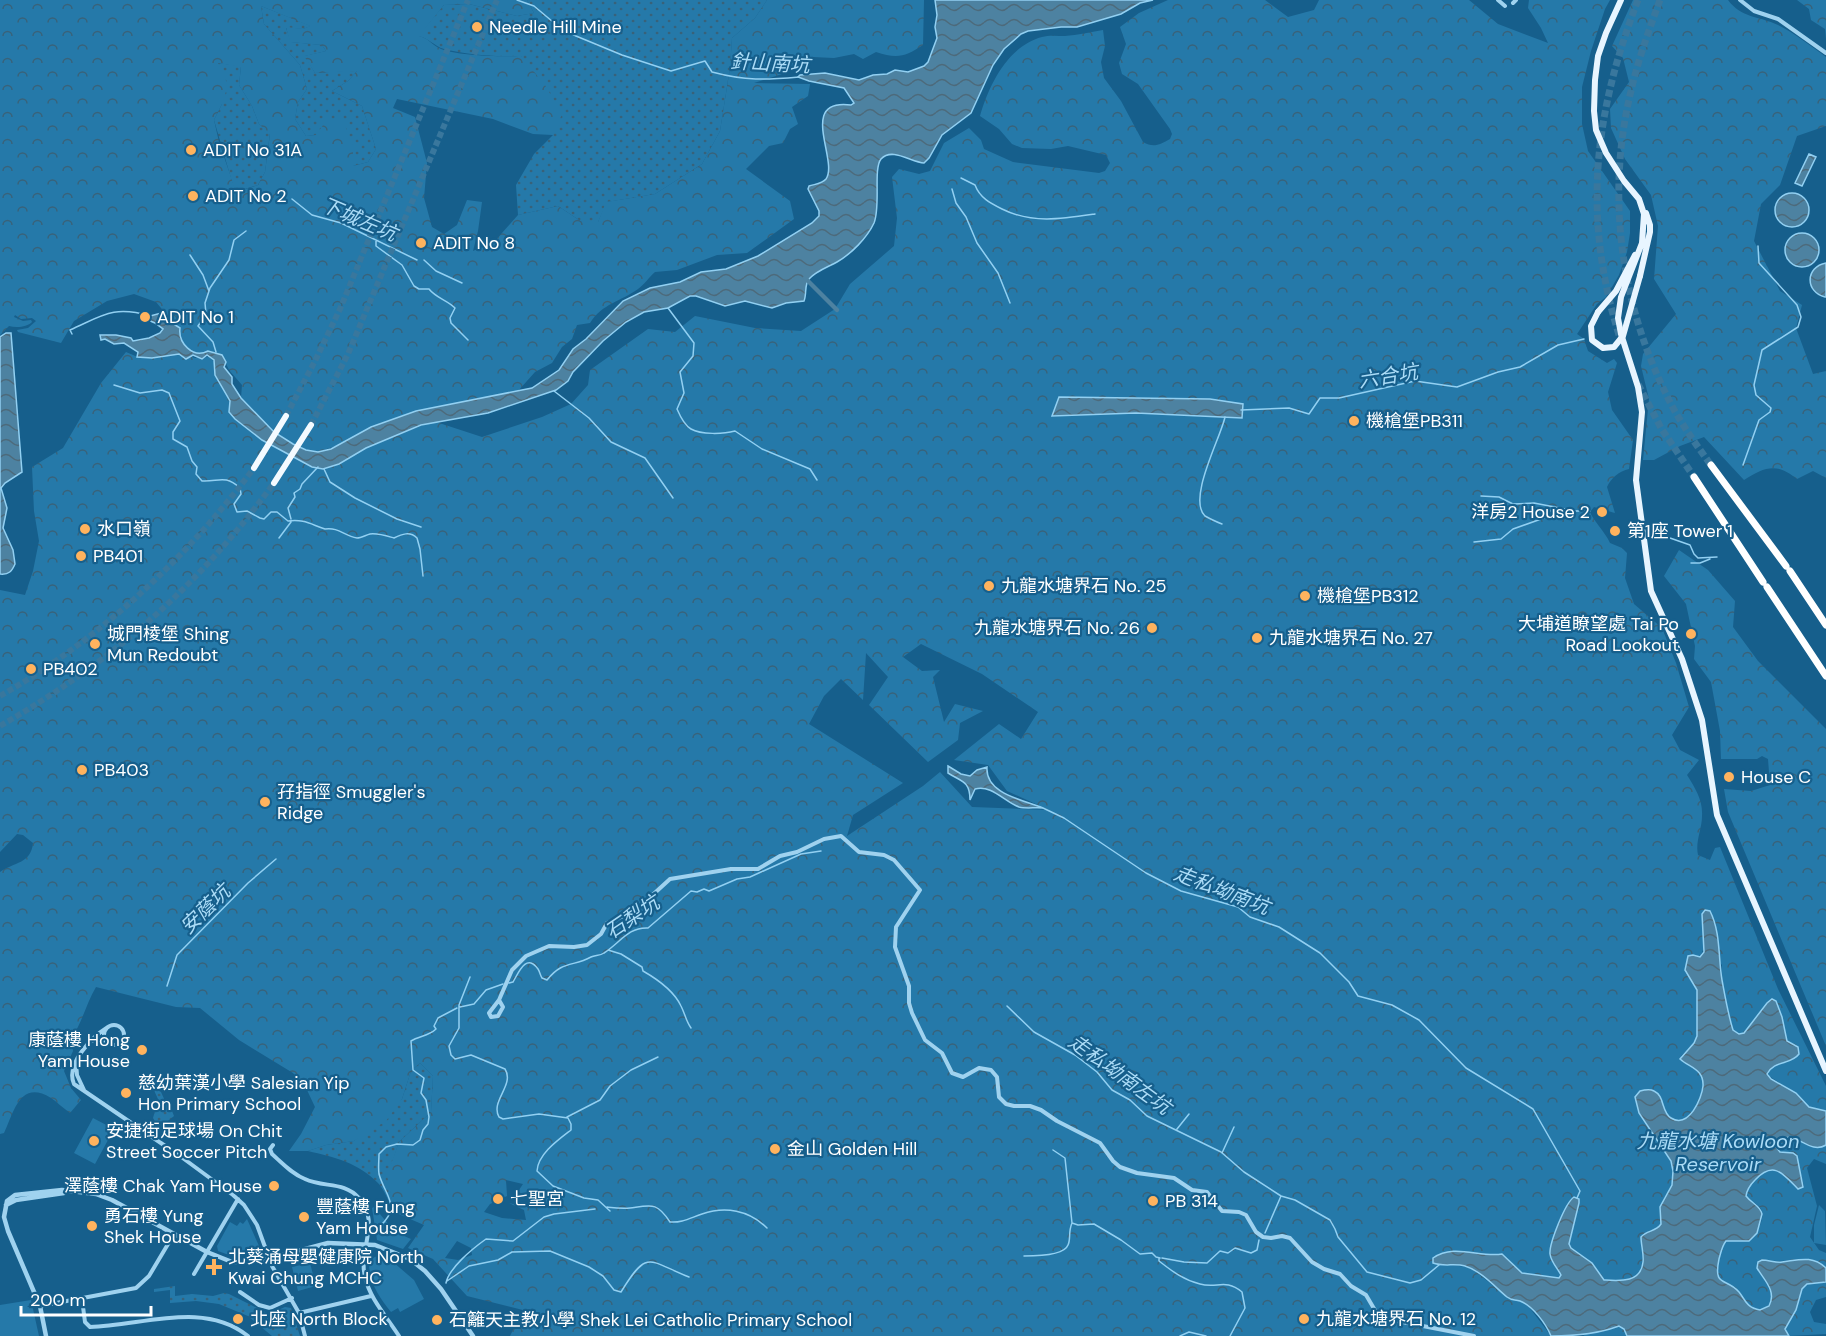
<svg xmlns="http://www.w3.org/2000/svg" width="1826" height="1336" viewBox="0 0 1826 1336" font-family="'DM Sans','Noto Sans TC',sans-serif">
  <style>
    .grass { fill: url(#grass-dots) }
    .forest { fill: url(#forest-crowns); fill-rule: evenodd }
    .green { fill: #2579a9 }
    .water { fill: url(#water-waves); stroke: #92d0f2; stroke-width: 1.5 }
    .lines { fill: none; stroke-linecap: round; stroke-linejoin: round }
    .stream { stroke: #92d0f2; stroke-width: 1.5 }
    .canal { stroke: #4d82a1; stroke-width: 4.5 }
    .trunk-tunnel { stroke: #39779d; stroke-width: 6; stroke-dasharray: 6 3; stroke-linecap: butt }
    .motorway-tunnel { stroke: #39779d; stroke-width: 7; stroke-dasharray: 7 3.5; stroke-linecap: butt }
    .minor { stroke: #9fd2ef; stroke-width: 4 }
    .tertiary { stroke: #9fd2ef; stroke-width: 4.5 }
    .primary { stroke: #e8f5ff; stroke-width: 6 }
    .trunk { stroke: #f4faff; stroke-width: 6 }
    .motorway { stroke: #fff; stroke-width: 7 }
    .primary-bridge { stroke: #e8f5ff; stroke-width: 6 }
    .poi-dot { fill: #ffb35e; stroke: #165f8c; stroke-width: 2 }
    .labels { text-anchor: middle; stroke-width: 4.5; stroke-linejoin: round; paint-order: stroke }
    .poi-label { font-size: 18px; fill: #fff; stroke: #165f8c; text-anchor: start }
    .water-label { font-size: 20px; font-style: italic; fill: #abdcf7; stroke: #165f8c }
  </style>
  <defs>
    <pattern id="grass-dots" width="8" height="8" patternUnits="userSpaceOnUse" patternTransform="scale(1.5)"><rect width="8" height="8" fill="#2579a9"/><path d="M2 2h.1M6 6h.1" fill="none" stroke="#38627a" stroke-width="1.8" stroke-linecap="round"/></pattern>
    <pattern id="forest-crowns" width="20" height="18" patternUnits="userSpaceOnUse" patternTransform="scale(1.5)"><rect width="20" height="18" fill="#2579a9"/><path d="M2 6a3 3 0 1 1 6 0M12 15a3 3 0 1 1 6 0" fill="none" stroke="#38627a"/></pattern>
    <pattern id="water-waves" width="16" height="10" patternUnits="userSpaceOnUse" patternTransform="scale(1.5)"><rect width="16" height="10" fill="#4d82a1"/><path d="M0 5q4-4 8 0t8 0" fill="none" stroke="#4d6a7b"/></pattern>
  </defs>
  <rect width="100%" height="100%" fill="#165f8c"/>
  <path class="grass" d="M527 0H767L755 18 732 38 730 68 720 131 702 164 655 194 607 202 598 222H582L558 206 518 215 516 185 534 154 553 135 521 56C495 57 469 55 444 49 434 46 429 38 418 36L444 5 469 4 517 16 534 13Z
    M261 6 311 26 303 29 286 28 291 42 322 45 326 51 305 56 315 73 358 70 348 81 332 91 362 106 376 149 368 162 353 166V145L316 135 306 136 295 119 298 102 307 89 300 65 264 24Z
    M217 63 241 66 239 85 252 106 259 124 270 133 265 172 258 185 235 192 214 120 222 104Z
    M420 1063 433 1076 431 1112 399 1142 388 1175 394 1212C389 1203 385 1190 378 1183 359 1163 334 1157 308 1151L326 1145 354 1141 402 1099 411 1071Z
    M153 1088 161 1092 165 1101H168L174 1116 163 1125 156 1123 153 1118 155 1111 162 1108Z
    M175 1286V1296L192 1294 213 1296 224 1293 229 1294 269 1314 285 1307 291 1308 300 1336H272L248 1316 219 1304 196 1301 170 1303V1290L154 1292V1289Z"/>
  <path class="forest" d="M0 0H527L534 13 517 16 469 4 444 5 419 36C428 38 431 44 439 48 455 56 502 57 521 56L545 85 562 114 553 135 533 134 493 119 397 99 393 108 415 117 427 163 424 198 432 227 444 234 457 225 467 200 482 202 478 231 473 251 494 242 518 215 558 206 582 222H598L606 202 655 194 702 164 720 131 730 68 732 38 755 18 767 0H924L923 45C905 57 897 59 876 52L863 59 854 54 834 58 813 57 782 74 754 83 810 84 808 96 792 107 798 124 790 129 783 143 769 146 746 169 790 201 794 219 747 253 717 255 677 270 655 272C649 277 644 285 638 289 620 302 603 303 590 323L577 325 572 339 562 347 552 363 535 372 518 391 416 411 371 427 341 444 318 452 306 450 293 444 274 432 241 398 242 385 229 370 222 355 208 351C199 356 191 352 182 349L177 336 180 328 165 319 166 314 156 302 134 294 107 301 74 321 61 343 18 332 17 330 28 328 36 321 32 318 21 319 15 315 14 317 23 321 31 320 32 322C27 327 17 328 9 326L0 335ZM261 6 310 26 303 29 286 27 290 42 322 45 326 51 304 56 315 73 357 71 348 81 332 91 362 106 376 149 368 162 353 166V145L343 121 328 118 316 135 306 136 295 119 298 102 307 89 300 65 264 24ZM218 63 241 67 239 85 252 106 259 124 270 134 265 172 258 185 236 192 219 142 214 120 222 104 228 85Z
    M1168 0H1265L1288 17 1314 10 1319 0H1469L1498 24 1548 43 1541 28 1528 8 1529 0H1610L1605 9 1591 51 1582 87V124L1588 151 1630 211V233L1627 252 1619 275 1606 297 1597 304 1577 334 1584 339 1588 351 1607 363 1614 359 1617 363 1608 392 1612 410 1633 440 1629 469C1619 471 1611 478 1607 487L1615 513 1594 507 1590 512C1593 520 1605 532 1610 543L1622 548 1627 553 1625 578 1634 604 1662 628 1676 663 1689 707 1672 735 1680 750 1699 760 1687 775C1695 788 1703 800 1702 816 1702 829 1695 842 1698 855L1710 860 1715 848 1720 847 1778 989 1826 1086V1111L1809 1107 1796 1093 1769 1076 1768 1071 1772 1066 1788 1062 1791 1045 1787 1041 1785 1033 1769 1001 1744 1033 1739 1034 1733 1030 1721 978 1722 965 1705 945 1700 957 1693 955 1685 972 1697 990V1036L1694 1043 1681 1056 1682 1061C1688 1064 1698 1068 1701 1074 1708 1089 1695 1124 1675 1120 1656 1115 1671 1086 1640 1091L1636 1097 1639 1113 1671 1161 1673 1171 1672 1185 1663 1200 1660 1212 1661 1224C1656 1232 1647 1232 1641 1239 1644 1275 1643 1283 1604 1280L1597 1270 1571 1248 1569 1245 1579 1203 1562 1216 1550 1249 1556 1266 1561 1275 1559 1278 1522 1273 1507 1258 1499 1255 1492 1256 1472 1252 1443 1253 1433 1263 1467 1267 1476 1272 1511 1300H1519L1529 1307 1551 1336H510L523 1310 467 1296 433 1259 408 1248 424 1225 394 1212 387 1175 399 1142 431 1112 433 1076 420 1063 411 1071 402 1099 386 1121 354 1141 326 1145 308 1151H289L301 1134 315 1107 307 1090 293 1073 239 1040 200 1008 176 1007 96 987C86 1004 82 1023 71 1039L73 1051 64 1071 71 1088 81 1100 70 1113C63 1108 57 1102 51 1098 20 1079 14 1112 4 1133L0 1134V872C14 862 31 864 33 843L23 835 17 834 0 852V590L25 595 33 571 39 541 34 511 32 467 63 448 101 383 126 352 140 358 176 352 195 358 209 357 217 364 244 426 262 440 312 467 323 469 339 464 366 448 433 421 482 437 542 417 571 404 588 385 590 370 648 329 675 332 695 316 755 328 801 331 835 309 850 284 894 246 897 218 892 177 899 169 919 174 930 171 944 143 969 128 981 140 984 149 1013 162 1099 173 1105 171 1110 163 1106 155 1068 146 1051 149 1022 148 1012 144 999 129 980 116C989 85 1008 46 1042 37 1049 35 1057 36 1065 36 1078 35 1090 32 1103 30L1105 46 1101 62 1104 78 1121 101 1143 142C1153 148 1160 145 1170 139L1172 134 1170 129 1138 84 1122 74 1119 63 1126 44 1120 27 1139 13ZM921 644 982 674 1038 712 1021 739 999 724 954 760 988 765 1007 791 1049 810 972 807 940 772 923 786 847 836 853 815 903 783 809 724 824 696 841 679 863 700 866 653 888 677 869 705 928 762 958 740 960 723 983 711 955 704 944 722 933 677 940 670 922 671 903 657ZM506 1180 523 1184 515 1196 534 1198 524 1207 509 1203 524 1210 526 1220 502 1218 484 1212 490 1204 507 1196ZM457 1241 471 1248 472 1255 458 1260 445 1258Z
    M1633 0H1728C1741 18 1759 16 1778 25 1794 33 1811 46 1826 57V126L1797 136 1780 185 1761 204 1754 241 1780 291 1802 305 1796 328 1813 374 1826 371V478L1813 471 1797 479C1777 462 1764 467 1744 480L1704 437 1680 446 1654 460H1643L1649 399 1641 366 1643 354 1676 314 1654 279 1658 226 1651 195 1625 159 1611 128 1610 109 1629 82 1623 58 1612 46Z
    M1797 0H1826V39L1825 29 1811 20 1809 9Z
    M1679 550 1708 570 1735 601 1733 627 1758 661 1826 729V1046L1728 812 1724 789 1751 791 1770 785 1768 759 1762 756 1757 759H1721L1720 731 1711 682 1694 659 1695 646 1686 604 1664 576Z
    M1787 1137C1801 1138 1812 1154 1826 1145V1164L1814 1159 1807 1168 1817 1206 1810 1237 1819 1250 1826 1253V1268C1808 1253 1787 1264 1766 1260L1759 1272C1767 1285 1782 1303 1760 1310 1746 1308 1746 1298 1737 1290 1732 1286 1725 1285 1721 1280 1713 1271 1719 1249 1726 1241H1749C1756 1236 1766 1218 1761 1209 1758 1203 1750 1202 1746 1196L1751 1184 1764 1171C1780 1167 1788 1179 1798 1189L1804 1186 1795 1154 1780 1152 1776 1147 1781 1140Z
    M1826 1282V1297L1816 1300 1810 1312 1814 1322 1826 1324V1334L1789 1336 1785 1329 1791 1319 1801 1289 1807 1284Z
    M1619 1326 1624 1329 1627 1336H1583C1593 1329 1608 1331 1619 1326Z"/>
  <path class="green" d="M93 1118 114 1129 95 1164 74 1153Z
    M1819 1205 1825 1211 1826 1245 1814 1243V1225Z
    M374 1207 395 1232 411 1239 403 1249 377 1240 372 1208Z
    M247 1219 259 1246 252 1256 229 1255 218 1251 217 1246 230 1222 237 1226 240 1222 243 1224Z
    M381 1254 387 1262H393L414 1280 424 1299 400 1312 398 1308 391 1312C379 1297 368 1281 369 1260Z
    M310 1263 316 1286 298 1291 292 1267Z
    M31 1300 39 1336H0V1305Z"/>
  <path class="water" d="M935 0H1153L1140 3 1121 14 1077 27H1061L1028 31 1021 34 1004 49 993 65 971 113 942 135 929 158 924 163C911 162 892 147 881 159 873 169 881 206 874 223 867 238 851 254 837 262 828 267 816 271 809 279 804 285 807 294 804 301L786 303 772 308 745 301 725 306 696 296H690L668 308 644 312 626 322 603 341 573 372 568 381 556 390 488 413 421 425 366 448 339 464 323 469 312 467 262 440 235 419 229 412 230 401 215 375 214 360 207 355 202 359 193 355 186 359 179 354 152 358 137 357 138 352 124 343 114 344 105 339 101 340 100 335H116L131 338 133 341 149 338 160 333 163 329 155 323 143 318 161 313 167 320 180 328C178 343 193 359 208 351L222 355 226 362 224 367 232 377V384L241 398 274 432 293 444 306 450 318 452 331 449 371 427 416 411 532 388 559 370 573 349 586 339 623 301 650 288 680 282 701 272 726 269 758 256 812 223 819 216V211L808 189 809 186C815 184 822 184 826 179 839 161 797 98 851 105L854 103 844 88 809 81 798 77 800 75 825 73 859 80 873 75 887 74 895 70 908 72 924 66 928 62 937 38 935 27 937 15Z
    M1809 154 1816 157 1802 186 1795 183Z
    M1775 210a17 17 0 1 1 34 0a17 17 0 1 1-34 0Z
    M1785 250a17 17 0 1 1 34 0a17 17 0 1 1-34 0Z
    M1826 263V297H1825C1805 292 1805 267 1826 263Z
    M6 333H11L22 472 5 483 1 488 7 508 3 528 13 550 15 564C12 571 9 575 0 574V337Z
    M1059 397 1210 399 1243 404 1242 418 1136 413 1052 416Z
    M948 766 961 774 970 776 977 770 987 767C985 794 1024 800 1043 808 1036 807 1026 809 1019 807 1005 802 991 784 975 789L970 800C970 781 962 782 948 773Z
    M1705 910 1710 911C1721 933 1718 957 1722 980 1725 996 1728 1014 1733 1030L1739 1034 1744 1033 1767 1003 1772 999 1776 1001 1782 1017 1787 1041 1798 1047 1799 1054C1791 1065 1774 1060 1767 1074L1771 1079 1796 1093 1809 1107 1826 1111V1145C1807 1157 1791 1121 1776 1147L1780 1152 1793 1153 1797 1156 1803 1187 1798 1189C1783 1174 1774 1160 1755 1180 1750 1185 1747 1189 1746 1196 1752 1204 1760 1205 1762 1214L1757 1233 1749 1241H1726C1722 1246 1721 1252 1719 1259 1713 1288 1726 1277 1739 1292 1746 1301 1747 1308 1760 1310L1769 1306C1777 1291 1764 1280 1757 1268L1758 1262 1762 1260C1769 1260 1776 1263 1782 1262 1799 1260 1812 1255 1826 1268V1282L1807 1284 1802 1289 1796 1310 1785 1329 1789 1336H1627L1624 1329 1619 1326C1598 1334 1575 1336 1551 1336 1546 1324 1533 1306 1520 1301 1515 1299 1512 1301 1507 1297 1495 1287 1481 1271 1465 1266 1455 1263 1443 1267 1433 1263V1258C1454 1243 1480 1258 1502 1254L1522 1273 1559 1278 1561 1275C1558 1269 1551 1262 1550 1254 1549 1244 1565 1203 1574 1197L1579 1199V1203L1569 1244 1571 1248 1592 1263 1604 1280C1620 1281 1641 1283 1643 1262 1644 1254 1641 1245 1641 1237 1647 1230 1656 1232 1661 1224L1660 1207 1672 1185 1673 1171 1671 1161 1639 1113 1635 1097 1640 1091C1644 1090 1650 1089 1654 1091 1665 1096 1661 1112 1671 1118 1689 1129 1702 1098 1703 1086 1704 1069 1690 1068 1680 1059L1694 1043 1697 1036V990L1685 970 1688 956 1693 955 1700 957 1704 952 1702 914Z"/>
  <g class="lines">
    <path class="stream" d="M517 0 534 6 559 27 576 36 622 55 671 71 705 61 712 72C746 81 765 80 799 77
      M961 178 975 185C980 198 990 203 1002 209 1032 224 1062 219 1095 214
      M952 189 956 203 966 217 977 243 998 273 1010 303
      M292 199 312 215 341 223 417 260
      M376 241V246L402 265 414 286 419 289H429C436 298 447 300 455 308L450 318 451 323 468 340
      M190 255 203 275 209 291
      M424 260 436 271 462 283
      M668 308 694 343 693 356 680 372 684 393 677 409C680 416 684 425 691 429 701 435 724 434 735 431L762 449 810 469 817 480
      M72 334 70 330C102 316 113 305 150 316
      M216 352 213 342 198 326 206 314 205 303 210 288 229 260 234 240 246 231
      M114 385 140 393 162 390 169 393 180 421 173 432V439L187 447 192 461 197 467 196 474 202 481C219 482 224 474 240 488L241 494 234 504 237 512 247 511 260 518 264 519 271 512H277L288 521C304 519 310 524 325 529 339 527 344 536 357 538 361 538 366 535 370 534 378 533 387 536 394 538 402 534 410 531 417 538L420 549 423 576
      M554 391 589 418 611 442 645 458 673 498
      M1241 410 1289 408 1309 414 1320 398H1339L1415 381 1457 387 1498 372 1520 367 1558 345 1584 339
      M1743 465 1759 420 1770 412 1771 408 1756 395 1754 385 1762 350 1798 327 1801 317 1797 305 1759 263 1758 246
      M324 469 330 482 355 498 397 519 421 527
      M1481 496 1499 497 1513 504 1534 503 1575 511H1590
      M291 519 288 508 295 497 294 493 300 489 302 484 318 467
      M1222 524C1217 522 1210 519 1205 516 1187 499 1221 437 1225 417
      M279 538 291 522
      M1670 538 1690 545 1694 554 1698 558 1717 557
      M1474 542 1501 539 1513 529 1544 518 1552 509
      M1691 563H1700L1710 559
      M1043 808 1064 818 1146 873 1181 891 1238 907 1250 917 1279 927 1320 953 1349 982 1358 996 1392 1005 1419 1020 1466 1068 1533 1109 1580 1191 1577 1198
      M608 950 621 954 642 967 643 971C657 979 674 991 681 1006 685 1014 686 1021 691 1028
      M470 977 459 1005V1028L449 1046 451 1055 455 1059 471 1055 505 1069C515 1085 490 1101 499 1117L503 1119 539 1114 568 1118 571 1124V1130C558 1140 538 1154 537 1171L553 1186 584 1198 598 1200 610 1211
      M509 983 513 982C518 974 526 952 538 969 540 972 540 975 542 978L547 980C563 960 573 967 591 957 595 955 600 956 604 953 620 943 628 927 648 928L691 891 697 892 704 889 709 891 737 879 750 877 801 854 821 851
      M167 986 177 955 248 883 276 859
      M1007 1006 1034 1032 1075 1055 1097 1072 1112 1090 1130 1100 1147 1116 1221 1152 1244 1172 1281 1196
      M460 1007 474 1004 486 990 503 984
      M567 1117 600 1100 610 1086 631 1070 658 1057
      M1177 1129 1189 1114
      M1053 1150 1065 1158 1072 1223
      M1222 1153 1234 1127
      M607 1207C615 1208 622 1209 630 1208 652 1205 657 1202 670 1222 682 1223 690 1218 702 1214 725 1206 749 1210 767 1228
      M380 1226C402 1206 385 1196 379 1174 378 1168 379 1160 379 1154L386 1147 397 1144 413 1145 420 1140 423 1130 428 1124 429 1117 426 1100 421 1093 424 1078 413 1070 411 1041C419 1036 429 1036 436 1029L434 1026 438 1018 457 1008
      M1265 1233 1281 1196 1295 1200 1330 1220 1335 1229 1338 1237 1367 1272 1410 1283 1421 1280 1439 1265
      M1024 1256C1033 1256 1064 1256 1068 1245 1071 1239 1068 1232 1072 1223L1078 1225 1094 1224 1121 1240 1140 1254 1152 1253 1156 1257 1160 1258
      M1159 1258V1261C1173 1272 1184 1280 1200 1284 1217 1289 1225 1278 1242 1292L1245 1308 1230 1336
      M1162 1258 1184 1262 1207 1263 1220 1251 1228 1253 1235 1248 1251 1253 1257 1250 1259 1240
      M447 1281 469 1266 498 1260 512 1252 550 1251 589 1267 603 1276 614 1290 621 1292C648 1248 648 1261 689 1277
      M446 1283C449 1268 472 1249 486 1239L513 1241 544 1217 554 1214 595 1209
      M1180 1336 1189 1332 1206 1336"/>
    <path class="canal" d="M805 278 837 310"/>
    <path class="trunk-tunnel" d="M286 416 315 361 340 309 468 0
      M311 425 348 354 497 0
      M0 696C100 639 185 560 254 468
      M0 726C114 660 196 589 274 483"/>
    <path class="motorway-tunnel" d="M1660 0C1649 30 1638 60 1631 91 1606 193 1620 302 1667 396 1679 421 1695 443 1711 465
      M1619 335C1582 216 1594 114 1638 0
      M1638 384 1661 428 1694 477"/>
    <path class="minor" d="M1498 0 1505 6
      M1740 0 1754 11 1778 19 1826 53
      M1513 3 1516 0
      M499 1000 503 1007 498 1016 491 1017 489 1013 499 1000 512 970 526 956 549 946 574 947 587 945 601 934 607 923 635 911 670 879 731 869H758L780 856 797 852 824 839 841 836 859 852 884 855 894 860 920 890 896 927 895 947 909 986V1003L912 1013 925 1040 942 1053 952 1073 963 1077 979 1068 991 1070 997 1077 999 1097 1006 1104 1014 1106H1030L1041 1110 1057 1121 1100 1143 1113 1161 1120 1167 1137 1173 1174 1178 1192 1190 1207 1192 1222 1211 1239 1212 1246 1215 1256 1232 1263 1237 1271 1238 1282 1236 1290 1238 1312 1262 1324 1269 1340 1274 1351 1286 1366 1295 1376 1312 1392 1320 1474 1336
      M104 1035a10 10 0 1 1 20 0a10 10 0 1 1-20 0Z
      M108 1027C92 1037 65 1064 74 1084L180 1156 233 1195 244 1205 257 1225 272 1266 299 1313 305 1336
      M91 1041 98 1039 106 1042
      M76 1063 77 1075 84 1090
      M273 1145 270 1149 272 1154C282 1163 292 1174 305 1179 324 1188 344 1181 359 1198 381 1221 358 1250 365 1277 370 1299 387 1317 399 1336
      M194 1274 238 1199
      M240 1292 259 1305 270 1308 292 1298
      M82 1299 85 1322 90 1327C142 1326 203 1300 248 1336
      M40 1306 136 1288 149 1276 174 1234
      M299 1313 371 1296"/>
    <path class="tertiary" d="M6 1205 16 1200 64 1193
      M46 1336 40 1306 8 1231 4 1217 7 1201 15 1195 62 1190 96 1194 112 1200 207 1252 232 1262 260 1261 328 1243 375 1245 410 1259 425 1271 441 1289 473 1336"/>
    <path class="primary" d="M1621 0 1606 33 1598 56 1595 80 1594 111 1596 130 1606 153 1624 181 1639 199 1644 214 1642 243 1621 297 1618 318 1621 334 1638 387 1642 412 1636 480 1651 591 1682 659 1702 720 1717 815 1826 1071
      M1640 276 1650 232V225L1646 213
      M1598 312 1616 291 1635 255"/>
    <path class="trunk" d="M254 468 286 416
      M274 483 311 425"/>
    <path class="motorway" d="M1711 465 1786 566
      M1694 477 1763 582
      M1790 571 1826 625
      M1767 587 1826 676"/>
    <path class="primary-bridge" d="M1598 312 1591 326 1592 340 1603 348 1614 347 1623 336 1640 276"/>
  </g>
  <g class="poi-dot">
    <circle cx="477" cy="27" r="6"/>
    <circle cx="191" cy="150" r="6"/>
    <circle cx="193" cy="196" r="6"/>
    <circle cx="421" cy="243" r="6"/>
    <circle cx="145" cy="317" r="6"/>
    <circle cx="1354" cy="421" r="6"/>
    <circle cx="1602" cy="512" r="6"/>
    <circle cx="85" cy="529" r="6"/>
    <circle cx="1615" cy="531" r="6"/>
    <circle cx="81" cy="556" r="6"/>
    <circle cx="989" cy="586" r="6"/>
    <circle cx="1305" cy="596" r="6"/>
    <circle cx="1152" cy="628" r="6"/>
    <circle cx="1691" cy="634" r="6"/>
    <circle cx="1257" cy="638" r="6"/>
    <circle cx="95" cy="644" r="6"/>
    <circle cx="31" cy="669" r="6"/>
    <circle cx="82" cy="770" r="6"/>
    <circle cx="1729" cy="777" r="6"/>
    <circle cx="265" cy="802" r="6"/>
    <circle cx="142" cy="1050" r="6"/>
    <circle cx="126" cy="1093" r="6"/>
    <circle cx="94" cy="1141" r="6"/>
    <circle cx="775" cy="1149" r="6"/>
    <circle cx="274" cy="1186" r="6"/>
    <circle cx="498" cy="1199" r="6"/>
    <circle cx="1153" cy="1201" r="6"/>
    <circle cx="304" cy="1217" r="6"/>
    <circle cx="92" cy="1226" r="6"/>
    <path d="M211 1258h6v6h6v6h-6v6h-6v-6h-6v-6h6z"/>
    <circle cx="238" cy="1319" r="6"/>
    <circle cx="1304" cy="1319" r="6"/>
    <circle cx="437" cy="1320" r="6"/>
  </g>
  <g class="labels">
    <g class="poi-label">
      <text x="489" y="33">Needle Hill Mine</text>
      <text x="203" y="156">ADIT No 31A</text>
      <text x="205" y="202">ADIT No 2</text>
      <text x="433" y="249">ADIT No 8</text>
      <text x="157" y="323">ADIT No 1</text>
      <text x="1366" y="427">機槍堡PB311</text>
      <text x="1590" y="518" text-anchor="end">洋房2 House 2</text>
      <text x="97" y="535">水口嶺</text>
      <text x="1627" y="537">第1座 Tower 1</text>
      <text x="93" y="562">PB401</text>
      <text x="1001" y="592">九龍水塘界石 No. 25</text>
      <text x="1317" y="602">機槍堡PB312</text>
      <text x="1679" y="630" text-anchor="end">大埔道瞭望處 Tai Po<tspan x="1679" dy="21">Road Lookout</tspan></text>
      <text x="1140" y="634" text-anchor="end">九龍水塘界石 No. 26</text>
      <text x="107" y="640">城門棱堡 Shing<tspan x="107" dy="21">Mun Redoubt</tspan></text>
      <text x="1269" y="644">九龍水塘界石 No. 27</text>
      <text x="43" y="675">PB402</text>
      <text x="94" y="776">PB403</text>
      <text x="1741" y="783">House C</text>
      <text x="277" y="798">孖指徑 Smuggler's<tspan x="277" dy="21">Ridge</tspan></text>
      <text x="130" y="1046" text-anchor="end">康蔭樓 Hong<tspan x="130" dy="21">Yam House</tspan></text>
      <text x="138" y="1089">慈幼葉漢小學 Salesian Yip<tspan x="138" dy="21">Hon Primary School</tspan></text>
      <text x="106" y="1137">安捷街足球場 On Chit<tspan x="106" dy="21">Street Soccer Pitch</tspan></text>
      <text x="787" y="1155">金山 Golden Hill</text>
      <text x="262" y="1192" text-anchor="end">澤蔭樓 Chak Yam House</text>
      <text x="510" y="1205">七聖宮</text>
      <text x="1165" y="1207">PB 314</text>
      <text x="316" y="1213">豐蔭樓 Fung<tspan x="316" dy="21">Yam House</tspan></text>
      <text x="104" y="1222">勇石樓 Yung<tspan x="104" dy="21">Shek House</tspan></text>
      <text x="228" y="1263">北葵涌母嬰健康院 North<tspan x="228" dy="21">Kwai Chung MCHC</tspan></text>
      <text x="250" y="1325">北座 North Block</text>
      <text x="1316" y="1325">九龍水塘界石 No. 12</text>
      <text x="449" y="1326">石籬天主教小學 Shek Lei Catholic Primary School</text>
    </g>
    <g class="water-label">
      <text transform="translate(770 63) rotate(3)" y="7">針山南坑</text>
      <text transform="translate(359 219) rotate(23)" y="7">下城左坑</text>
      <text transform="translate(1388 376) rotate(-9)" y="7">六合坑</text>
      <text transform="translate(1222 890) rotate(21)" y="7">走私坳南坑</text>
      <text transform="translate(205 909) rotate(-44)" y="7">安蔭坑</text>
      <text transform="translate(632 917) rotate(-34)" y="7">石梨坑</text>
      <text transform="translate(1120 1074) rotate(36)" y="7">走私坳南左坑</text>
      <text x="1718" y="1148">九龍水塘 Kowloon<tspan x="1718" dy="23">Reservoir</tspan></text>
    </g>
  </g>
  <path d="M21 1306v9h130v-9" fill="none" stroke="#ffffff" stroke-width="3"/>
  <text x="30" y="1306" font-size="18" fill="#ffffff" stroke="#165f8c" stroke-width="4.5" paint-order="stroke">200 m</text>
</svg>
